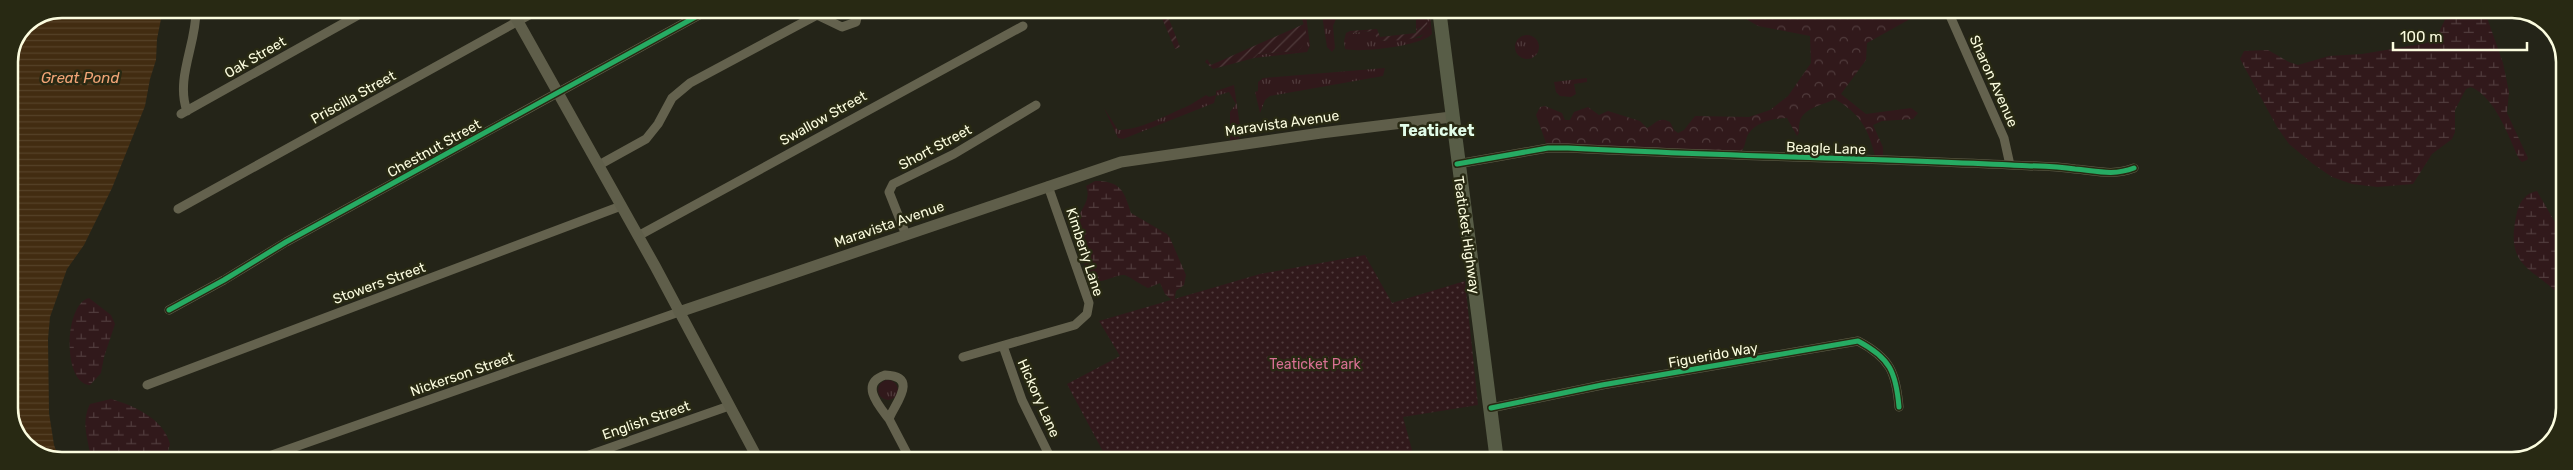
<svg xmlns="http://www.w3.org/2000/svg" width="2573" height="470" viewBox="0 0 2573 470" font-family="Rubik,sans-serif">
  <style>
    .grass { fill: url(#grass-tufts) }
    .forest { fill: url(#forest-crowns) }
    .wetland { fill: url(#wetland-marsh) }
    .park { fill: url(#park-dots) }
    .garden { fill: url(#garden-furrows) }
    .water { fill: url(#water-rules) }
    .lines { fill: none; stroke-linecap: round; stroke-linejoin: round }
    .minor { stroke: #64624e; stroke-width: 9 }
    .secondary { stroke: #5f5e4a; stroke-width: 11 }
    .primary { stroke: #585d47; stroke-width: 14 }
    .cycleway-casing { stroke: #282913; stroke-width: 8 }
    .cycleway { stroke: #26ab63; stroke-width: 5 }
    .labels { text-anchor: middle; stroke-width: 5; stroke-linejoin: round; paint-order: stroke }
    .street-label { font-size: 14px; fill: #fbfcdf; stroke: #282913 }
    .park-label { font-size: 14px; fill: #d77093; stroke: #282913 }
    .water-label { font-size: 15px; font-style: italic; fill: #f2a577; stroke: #282913 }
    .quarter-label { font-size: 16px; font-weight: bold; fill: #e1fce8; stroke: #282913 }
    .rim { fill: none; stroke: #fbfcdf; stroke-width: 2.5 }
  </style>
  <defs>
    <pattern id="grass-tufts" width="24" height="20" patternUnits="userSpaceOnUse" patternTransform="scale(1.25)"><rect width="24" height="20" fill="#31191b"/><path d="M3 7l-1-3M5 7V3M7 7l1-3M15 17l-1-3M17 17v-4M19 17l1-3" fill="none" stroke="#503b3c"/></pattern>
    <pattern id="forest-crowns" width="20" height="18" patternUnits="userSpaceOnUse" patternTransform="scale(1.25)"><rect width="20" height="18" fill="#31191b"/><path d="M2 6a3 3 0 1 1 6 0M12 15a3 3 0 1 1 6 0" fill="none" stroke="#503b3c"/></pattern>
    <pattern id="wetland-marsh" width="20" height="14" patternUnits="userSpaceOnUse" patternTransform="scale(1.25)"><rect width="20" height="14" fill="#31191b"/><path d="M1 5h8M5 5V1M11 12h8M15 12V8" fill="none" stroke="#503b3c"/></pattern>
    <pattern id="park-dots" width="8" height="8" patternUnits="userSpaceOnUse" patternTransform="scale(1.25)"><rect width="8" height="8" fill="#31191b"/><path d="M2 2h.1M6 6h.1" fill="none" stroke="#503b3c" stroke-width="1.8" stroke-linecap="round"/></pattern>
    <pattern id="garden-furrows" width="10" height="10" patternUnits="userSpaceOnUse" patternTransform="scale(1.25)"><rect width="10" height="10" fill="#31191b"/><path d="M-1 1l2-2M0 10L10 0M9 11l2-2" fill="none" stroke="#503b3c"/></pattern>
    <pattern id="water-rules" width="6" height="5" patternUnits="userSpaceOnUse" patternTransform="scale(1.25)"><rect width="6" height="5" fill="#422c11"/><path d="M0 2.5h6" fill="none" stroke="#554128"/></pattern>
  </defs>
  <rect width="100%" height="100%" fill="#242418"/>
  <path class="grass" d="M1321 9H1335L1336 19 1333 26 1335 48 1332 52 1327 47Z
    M1424 13 1430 15 1432 34C1422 46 1360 53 1345 49L1344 41 1351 33 1373 31 1380 40 1385 41 1390 39 1420 38 1429 28 1421 27 1416 30V18Z
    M1306 15 1310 46 1307 52 1254 58 1258 54 1297 51C1308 39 1307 31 1301 17Z
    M1515 47a12 12 0 1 1 24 0a12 12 0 1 1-24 0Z
    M1385 68 1383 76 1270 96 1265 100 1260 113 1255 92 1258 91V82L1263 78Z
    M1587 78V82L1574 84 1576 94 1571 97 1560 96 1556 92 1554 82Z
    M1234 85 1241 133 1239 139 1230 141V112L1236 104 1229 92 1216 96 1214 103 1123 139 1118 138 1104 108 1118 130C1141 130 1166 115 1190 105L1206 95 1209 97 1216 95V91Z
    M878 390a10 10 0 1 1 20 0a10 10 0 1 1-20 0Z"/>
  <path class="forest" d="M1729 9H1928L1867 43 1866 60 1841 94 1866 114 1911 108 1918 113 1913 119 1882 121 1873 125 1883 147V156H1875C1868 128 1860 114 1835 99 1816 108 1797 108 1799 133L1797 136 1787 118C1775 118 1756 122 1749 133 1745 138 1746 146 1741 152L1546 143 1536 115 1540 107 1545 106 1562 113 1565 120H1570L1574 112 1588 107 1599 115 1608 111 1640 121 1647 128C1656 124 1658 116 1670 122L1674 130 1678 133 1684 130 1695 116 1749 117 1770 110 1788 96 1811 63 1810 36 1758 26Z"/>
  <path class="wetland" d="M2450 9H2484L2503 63 2509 92 2507 113 2528 158 2527 160 2522 162 2519 159C2508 136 2496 98 2471 87L2466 89 2455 110V132L2452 139 2432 154 2413 184 2377 187 2352 184 2332 177 2313 164 2289 144 2277 127 2240 59 2244 51 2268 50 2289 62 2298 65 2329 56 2362 54 2427 43 2440 30Z
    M1095 181C1121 181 1124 191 1131 213L1167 234 1170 238 1186 275 1184 285 1176 291 1174 302 1165 294 1160 283 1148 288C1143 286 1127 275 1124 275 1116 274 1103 284 1095 280 1084 273 1074 234 1077 222 1080 208 1092 201 1086 186Z
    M2537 191 2560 231 2564 299C2531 265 2504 269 2517 212 2520 201 2526 193 2537 191Z
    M89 298 111 315 115 324 104 357 101 373 90 385C62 384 64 304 89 298Z
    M111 399C133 405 164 419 170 444L165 461H91C89 440 80 424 90 404Z"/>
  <path class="park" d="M1365 255 1392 303 1465 281 1478 405 1403 417 1415 461H1108L1067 384 1120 356 1099 321 1260 274Z"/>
  <path class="garden" d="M1158 9H1165L1180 47 1175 49Z
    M1427 20 1428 31C1420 38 1400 43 1390 39L1385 41 1378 40 1373 31 1351 33 1344 41 1346 33 1350 31 1377 29 1380 37 1416 33V30L1421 28 1422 22Z
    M1304 24C1308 33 1306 46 1297 51L1258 54 1254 58 1213 69 1205 62 1207 59 1211 65Z"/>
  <path class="water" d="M61 9H163L157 39 156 60 150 79 145 106 112 188 84 245 67 269 50 317 48 339 49 413 54 445 60 461H54L24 446 9 416V61L24 24Z"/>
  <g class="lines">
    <path class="minor" d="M826 9 817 15 842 27 856 22 859 9
      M1947 9 2004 138 2010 165
      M187 111C175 78 197 43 196 9
      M181 114 369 9
      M1457 164 1548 148H1568C1716 156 1863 158 2011 165 2032 166 2054 166 2075 169 2097 171 2113 176 2134 168
      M599 165 646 139 658 124 672 98 690 83 817 15
      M178 209 540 9
      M906 235 889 192 893 184 954 154 1036 105
      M638 236 1023 26
      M169 310 224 280 286 242 710 9
      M1003 346 1022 400 1052 461
      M963 357 1075 325 1087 314 1089 303 1048 186
      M885 375C921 376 893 406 889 419 879 406 859 384 885 375Z
      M147 385 621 206
      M1491 408 1602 385 1858 341C1890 358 1896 372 1899 407
      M889 419 911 461
      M255 461 679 312
      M572 461 729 406"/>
    <path class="secondary" d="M511 9 655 266 759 461
      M679 312 1121 162 1321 133 1451 117"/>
    <path class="primary" d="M1439 9 1497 461"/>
    <g class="cycleway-casing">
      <path id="cycleway" d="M1457 164 1548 148H1568C1716 156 1863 158 2011 165 2032 166 2054 166 2075 169 2097 171 2113 176 2134 168
        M169 310 224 280 286 242 710 9
        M1491 408 1602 385 1858 341C1890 358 1896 372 1899 407"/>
    </g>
    <use href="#cycleway" class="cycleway"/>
  </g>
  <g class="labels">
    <g class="street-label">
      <text transform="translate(255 57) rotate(-30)" y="5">Oak Street</text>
      <text transform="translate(1994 81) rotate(66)" y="5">Sharon Avenue</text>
      <text transform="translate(353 97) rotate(-29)" y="5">Priscilla Street</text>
      <text transform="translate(823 118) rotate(-29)" y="5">Swallow Street</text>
      <text transform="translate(1282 123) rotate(-8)" y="5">Maravista Avenue</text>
      <text transform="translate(935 147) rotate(-28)" y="5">Short Street</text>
      <text transform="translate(434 148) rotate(-29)" y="5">Chestnut Street</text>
      <text transform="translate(1826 148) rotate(2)" y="5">Beagle Lane</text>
      <text transform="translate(889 224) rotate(-19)" y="5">Maravista Avenue</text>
      <text transform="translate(1467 235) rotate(82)" y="5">Teaticket Highway</text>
      <text transform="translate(1085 252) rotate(72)" y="5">Kimberly Lane</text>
      <text transform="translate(379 283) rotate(-20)" y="5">Stowers Street</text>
      <text transform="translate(1713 355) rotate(-10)" y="5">Figuerido Way</text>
      <text transform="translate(462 374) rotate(-19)" y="5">Nickerson Street</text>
      <text transform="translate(1039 398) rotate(66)" y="5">Hickory Lane</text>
      <text transform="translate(646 420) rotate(-19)" y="5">English Street</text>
    </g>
    <g class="park-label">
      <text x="1315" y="369">Teaticket Park</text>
    </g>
    <g class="water-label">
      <text x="80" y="83">Great Pond</text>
    </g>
    <g class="quarter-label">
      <text x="1437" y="136">Teaticket</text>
    </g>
  </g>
  <path d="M0 0H2573V470H0ZM62 18H2512A44 44 0 0 1 2556 62V408A44 44 0 0 1 2512 452H62A44 44 0 0 1 18 408V62A44 44 0 0 1 62 18Z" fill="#282913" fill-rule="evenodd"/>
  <path class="rim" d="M62 18H2512A44 44 0 0 1 2556 62V408A44 44 0 0 1 2512 452H62A44 44 0 0 1 18 408V62A44 44 0 0 1 62 18Z"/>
  <path d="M2393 42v8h134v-8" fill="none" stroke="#fbfcdf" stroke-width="2.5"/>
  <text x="2400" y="42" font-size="15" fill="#fbfcdf" stroke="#282913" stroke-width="4" paint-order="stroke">100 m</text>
</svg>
